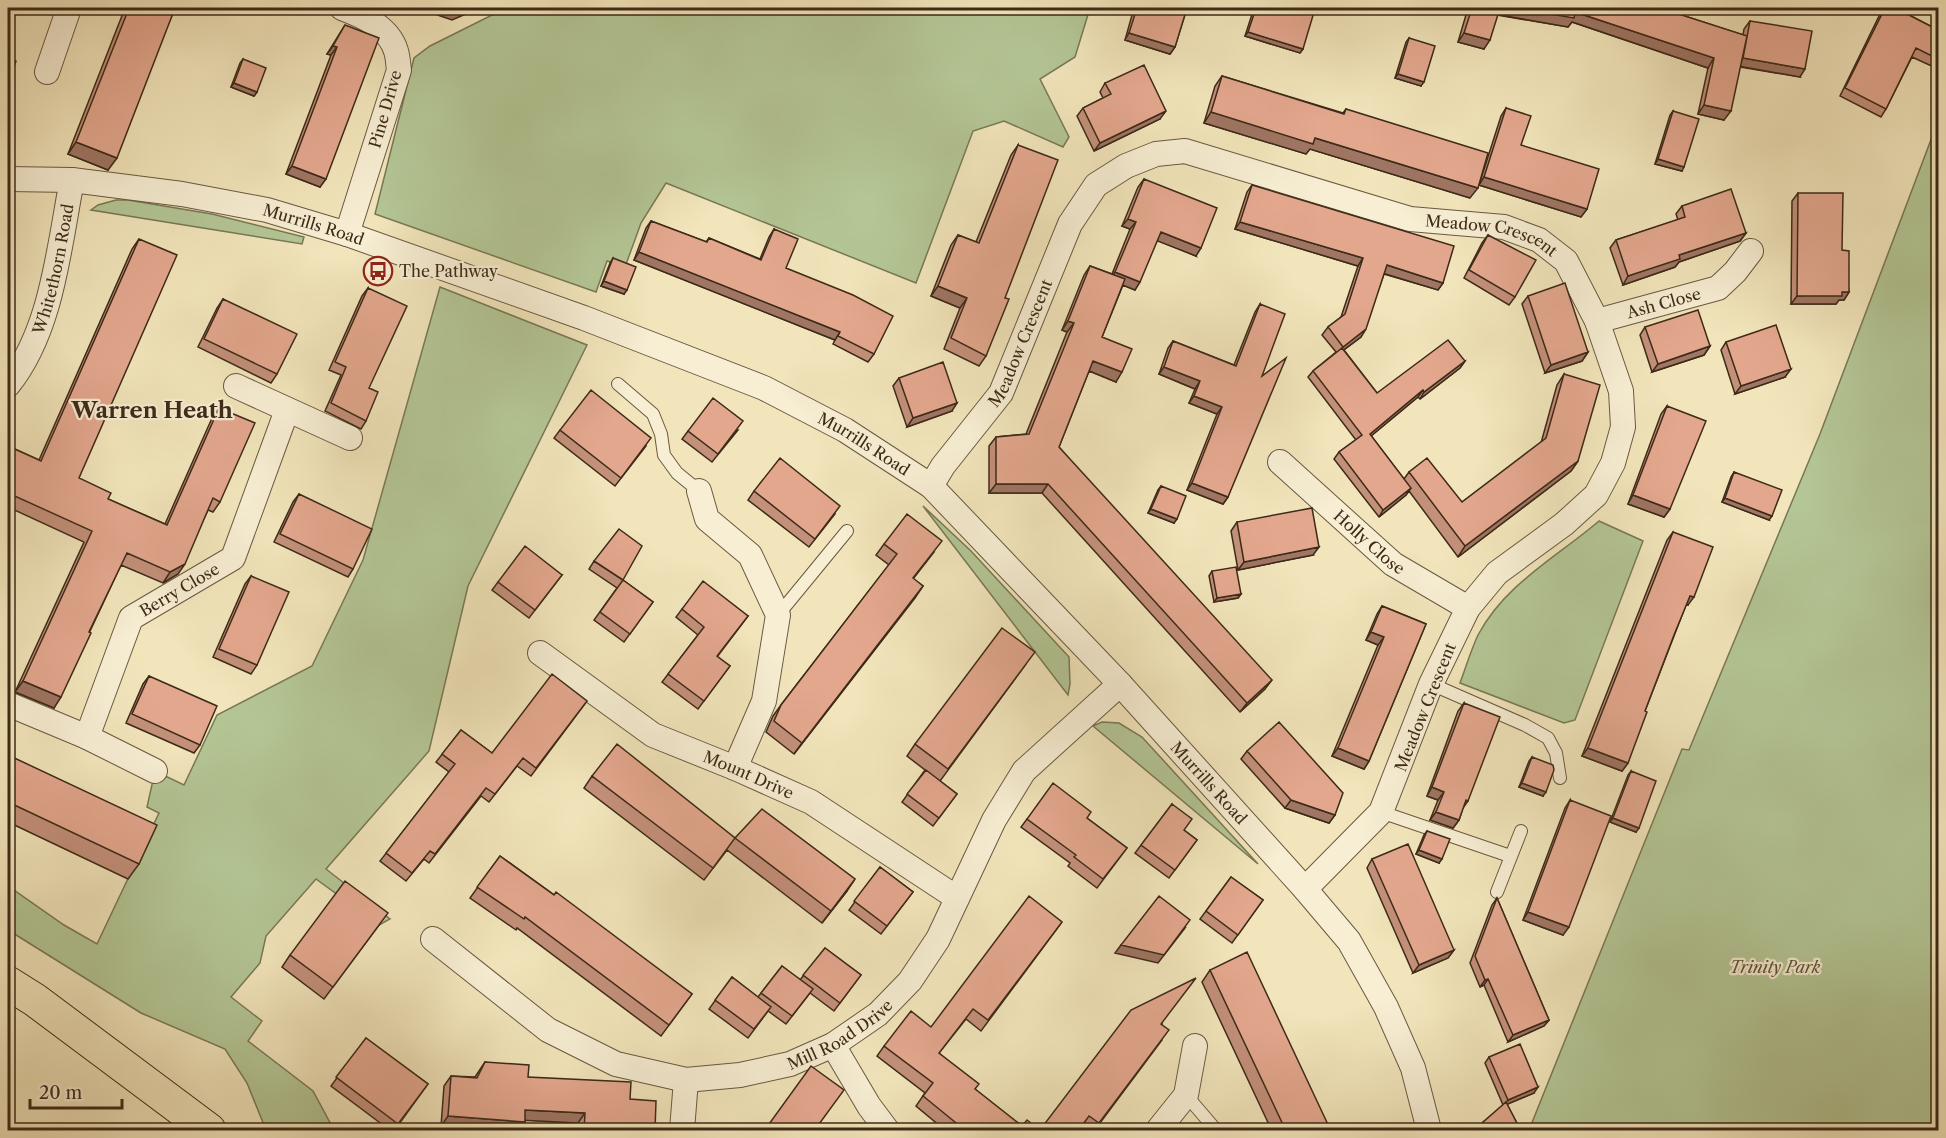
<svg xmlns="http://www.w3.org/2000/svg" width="1946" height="1138" viewBox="0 0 1946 1138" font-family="'Libre Caslon Text',serif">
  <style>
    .green { fill: #b4c695; stroke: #787856; stroke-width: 1.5 }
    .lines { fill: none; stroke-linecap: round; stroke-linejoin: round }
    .lane-casing { stroke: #6a5941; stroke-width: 14 }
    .street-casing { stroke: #6a5941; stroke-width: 26 }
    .primary-casing { stroke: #3d2a18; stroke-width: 35 }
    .lane { stroke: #f7eed3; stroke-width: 12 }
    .street { stroke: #f7eed3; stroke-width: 24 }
    .primary { stroke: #f2e5bb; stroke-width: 33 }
    .wall { fill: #c3907a; stroke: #3d2a18; stroke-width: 1.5 }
    .shaded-wall { fill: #9f7563; stroke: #3d2a18; stroke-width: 1.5 }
    .building { fill: #e3a78e; stroke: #3d2a18; stroke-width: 1.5 }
    .labels { text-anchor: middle; stroke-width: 4.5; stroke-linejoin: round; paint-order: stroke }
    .street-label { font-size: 16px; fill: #3d2a18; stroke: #f7eed3 }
    .poi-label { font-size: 16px; fill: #3d2a18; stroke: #f7eed3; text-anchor: start }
    .park-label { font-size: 16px; font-style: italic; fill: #5b5137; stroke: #f7eed3 }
    .district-label { font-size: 22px; font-weight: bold; fill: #3d2a18; stroke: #f7eed3 }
  </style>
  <rect width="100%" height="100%" fill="#f2e5bb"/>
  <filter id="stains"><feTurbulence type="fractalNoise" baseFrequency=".00333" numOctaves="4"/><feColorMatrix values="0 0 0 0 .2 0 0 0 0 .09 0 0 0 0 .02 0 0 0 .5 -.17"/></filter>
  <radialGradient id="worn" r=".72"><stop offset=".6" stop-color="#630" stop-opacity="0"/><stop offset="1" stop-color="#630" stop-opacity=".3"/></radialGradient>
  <path class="green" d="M506 8H1090L1075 57 1040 79 1069 137 1063 147 1004 121 973 131 916 283 666 183 641 223 625 267 607 261 596 292 375 214 414 58 430 46Z
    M1938 121V1130H1529L1682 749 1689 750 1820 434Z
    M116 200H128L212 214 304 237 302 244 91 210 98 205Z
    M440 287 587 345 468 586 429 751 326 869 390 919 379 925 316 879 266 936 260 963 231 997 262 1021 248 1041 313 1091 334 1130H266L247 1083 225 1049 141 1013 8 930V886L64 925 97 944 159 813 147 807 155 771 184 785 217 715 312 666 363 560Z
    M923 506 971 551 1069 657 1070 684 1068 695Z
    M1599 521 1643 541 1575 720 1564 723 1460 683C1466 667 1471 650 1478 635 1505 584 1557 557 1599 521Z
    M1102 722 1119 723 1142 737 1258 864 1093 726Z"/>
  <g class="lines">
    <g class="lane-casing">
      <path id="lane" d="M618 384 653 414 661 434 664 455 677 473 699 491
        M778 615 847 531
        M1431 684 1525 725 1548 738 1556 753 1560 778
        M1381 812 1510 856
        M1497 892 1521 831
        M1186 1095 1216 1130"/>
    </g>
    <g class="street-casing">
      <g id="street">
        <path d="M342 8C363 16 389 27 396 51 398 57 398 64 399 70L347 234"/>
        <path d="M47 72 69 8"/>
        <path id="s1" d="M8 179 72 180 182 194 267 210 347 234 584 318 764 388 845 430 931 486 1120 684 1305 889 1349 941 1386 1007 1413 1068 1429 1130"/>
        <path id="s2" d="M1597 321 1718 288 1735 272 1751 251"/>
        <path id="s3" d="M8 385C52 331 59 247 72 180"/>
        <path d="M236 386 350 438"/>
        <path id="s4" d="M1280 462 1393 564 1468 608"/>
        <path id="s5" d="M931 486 943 466 1001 393 1070 224 1096 185 1126 166 1156 154 1185 151 1410 219 1504 227 1539 240 1566 261 1597 321 1621 391 1623 427 1613 463 1596 495 1564 524 1497 573 1468 608 1431 684 1381 812 1305 889"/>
        <path d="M699 491 707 519 750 555 778 615 764 701 735 768"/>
        <path id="s6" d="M540 653 653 735 735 768 811 802 957 898"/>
        <path d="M8 704 87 737 155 771"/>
        <path id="s7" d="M87 737 131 618 233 558 287 410"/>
        <path id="s8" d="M433 939 548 1030 616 1064 686 1080 740 1075 790 1064 833 1045 878 1014 910 981 938 939 994 820 1024 771 1120 684"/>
        <path d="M833 1045 869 1106 887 1130"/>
        <path d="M682 1130 686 1080"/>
        <path d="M1158 1130 1186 1095 1195 1046"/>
      </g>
    </g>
    <g class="primary-casing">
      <path id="primary" d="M8 983 35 1000 209 1130"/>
    </g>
    <use href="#lane" class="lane"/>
    <use href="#street" class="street"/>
    <use href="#primary" class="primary"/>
  </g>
  <path class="wall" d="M125 8H175L108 170 68 154Z
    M1134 8H1187L1175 47 1170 54 1125 40Z
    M1254 8H1297L1303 49 1300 53 1245 36Z
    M1468 8H1660L1743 35 1744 29 1750 21 1800 77 1740 67 1724 120 1698 114 1708 68 1572 22 1568 27 1497 15 1484 49 1458 42Z
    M1859 8H1910L1909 15 1938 30V65L1936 68 1912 57 1886 109 1881 117 1840 96 1881 12Z
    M345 25 320 187 286 174 331 55 327 54Z
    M1409 38 1421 86 1395 78 1406 42Z
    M243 59 257 92 254 96 231 87 240 63Z
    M1222 76 1343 113 1346 109 1470 198 1310 149 1306 154 1204 123 1215 86Z
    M1105 83 1160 119 1094 151 1077 116 1083 108 1103 98 1100 92Z
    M1506 108 1521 145 1587 209 1581 217 1479 185 1501 116Z
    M1673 111 1682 171 1655 164 1670 115Z
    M1018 145 1005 298 986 356 979 366 944 349 960 308 931 296 951 245 958 235 976 242 1011 155Z
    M1144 179 1196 256 1157 240 1135 290 1123 285 1102 337 1116 382 1089 371 1059 447 1265 689 1240 712 1042 493H989V446L996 437 1026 434 1067 332 1062 330 1084 275 1090 266 1112 274 1130 229 1122 226 1138 187Z
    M1252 185 1443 283 1438 290 1384 274 1361 337 1344 350 1377 393 1465 361 1460 368 1420 399 1418 397 1371 436 1404 479 1409 472 1462 502 1541 443 1557 385 1564 374 1578 461 1571 471 1458 557 1409 491 1406 495 1379 517 1334 459 1339 452 1356 440 1308 377 1313 371 1336 352 1322 335 1328 327 1341 317 1358 266 1235 229 1247 192Z
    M1798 193 1842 250 1849 292 1844 300H1839L1836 304H1791L1792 201Z
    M1682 206 1746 233 1740 241 1679 262 1675 267 1623 285 1610 248 1616 240 1678 220 1676 214Z
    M651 221 706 242 709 238 760 259 769 237 774 229 786 268 874 354 868 362 833 344 835 340 634 260 646 228Z
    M1488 235 1515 297 1509 305 1464 278 1482 243Z
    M139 239 79 478 108 499 165 524 212 418 219 408 220 502 213 512 208 510 178 574 163 583 121 565 54 708 15 692 84 542 8 507V446L39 460 132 249Z
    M613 258 624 294 601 286 610 263Z
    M368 288 369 388 366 421 361 429 325 411 341 375 329 370 362 296Z
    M1528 296 1588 352 1582 361 1545 373 1522 304Z
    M223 299 277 374 271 383 198 347 217 308Z
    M1260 304 1262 376 1228 497 1223 504 1187 490 1217 414 1189 403 1195 389 1159 374 1168 348 1173 341 1234 365 1255 312Z
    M1645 327 1710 346 1704 355 1652 372 1640 335Z
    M1726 342 1785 377 1735 394 1721 350Z
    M899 378 952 411 907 427 893 386Z
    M1667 406 1670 509 1664 517 1628 504 1661 414Z
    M560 430 646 446 615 486 554 438Z
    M738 430 712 462 682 439 688 431Z
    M1734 472 1769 520 1722 502 1731 477Z
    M1161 486 1174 523 1148 513 1158 490Z
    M754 491 835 514 809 547 748 500Z
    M299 494 353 569 348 577 274 542 293 502Z
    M1237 522 1313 555 1238 570 1231 531Z
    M1673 532 1688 605H1686L1645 711 1628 763 1622 771 1582 756 1667 540Z
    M884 544 934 552 913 579 923 586 794 754 766 732 773 716 781 705 889 565 876 555Z
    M594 561 623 580 653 602 624 642 594 620 617 588 589 569Z
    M1212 571 1241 594 1238 598 1214 602 1209 576Z
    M562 575 529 618 492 590 498 582Z
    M251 576 257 665 251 674 213 657 245 584Z
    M1382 606 1426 624 1369 761 1364 769 1332 756 1378 645 1366 640 1377 614Z
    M682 609 748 616 717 657 730 666 698 709 662 682 698 635 676 617Z
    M1026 664 940 781 957 794 933 826 902 802 925 770 907 756 915 744Z
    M149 676 200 745 194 753 126 723 143 684Z
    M587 701 531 776 517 766 489 802 481 796 429 863 424 859 406 881 380 861 449 772 436 762 461 730 492 753Z
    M1464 703 1468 801 1463 808 1459 820 1453 828 1430 820 1438 800 1427 796 1458 711Z
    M1247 751 1335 815 1329 823 1285 808 1241 759Z
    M8 755 139 864 128 879 8 822Z
    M1532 757 1543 796 1519 787 1529 761Z
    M1631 771 1636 832 1610 822 1628 775Z
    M592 776 735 838 847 891 822 923 727 850 704 880 584 788Z
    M1570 800 1563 935 1523 920 1565 808Z
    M1172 804 1184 830 1197 840 1169 878 1135 853Z
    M1087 818 1127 848 1097 888 1068 866 1070 863 1021 827 1027 819Z
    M1427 831 1439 863 1416 854 1424 835Z
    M500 856 692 994 661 1036 517 928 516 930 470 898Z
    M1372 859 1454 950 1448 958 1413 973 1367 868Z
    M880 867 913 892 881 934 849 910Z
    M1231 877 1263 900 1232 943 1200 919Z
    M1497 898 1549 1020 1544 1026 1508 1042 1484 985 1480 987 1470 963 1492 905Z
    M1062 922 981 1031 966 1019 939 1053 975 1089 1022 1126 1040 1130 1162 1024V1040L1094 1131H1088L1082 1126 1079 1131H946L916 1106 925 1093 877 1056 884 1046 931 1027Z
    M379 925 324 999 282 967 290 955Z
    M825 948 861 975 834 1011 810 993 786 1024 768 1011 748 1038 709 1009 732 977 758 997 782 966 800 980Z
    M1210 970 1331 1131H1272L1202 982Z
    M366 1038 428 1084 394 1131H391L331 1086Z
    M1489 1057 1534 1093 1507 1104 1521 1131H1482L1479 1128 1482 1123 1503 1105 1485 1063Z
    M485 1062 528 1077 630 1099 655 1131H578V1123L525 1120 519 1131H495L441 1126 444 1086 451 1076 475 1077Z"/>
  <path class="shaded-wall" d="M417 8H480L452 20Z
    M1499 8H1513L1575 12 1714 58 1708 68 1572 22 1568 27 1494 14Z
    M1859 8H1885L1881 12Z
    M1248 32 1303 49 1300 53 1245 36Z
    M1129 33 1175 47 1170 54 1125 40Z
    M1464 33 1490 40 1484 49 1458 42Z
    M333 46 337 47 331 55 327 54Z
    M1743 58 1805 69 1800 77 1738 66Z
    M1398 74 1424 82 1421 86 1395 78Z
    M234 83 257 92 254 96 231 87Z
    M1704 105 1731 111 1724 120 1698 114Z
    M1166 111 1160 119 1094 151 1100 143Z
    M1211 112 1315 138 1478 188 1470 198 1310 149 1306 154 1204 123Z
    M76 142 117 158 108 170 68 154Z
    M1658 159 1684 167 1682 171 1655 164Z
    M292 166 326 179 320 187 286 174Z
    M1484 177 1587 209 1581 217 1479 185Z
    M1128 219 1136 222 1130 229 1122 226Z
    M1240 222 1363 258 1358 266 1235 229Z
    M1161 232 1201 248 1196 256 1155 240Z
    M1746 233 1740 241 1679 262 1675 267 1623 285 1628 276 1679 255Z
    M639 252 840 332 835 340 634 260Z
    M1387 265 1443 283 1438 290 1382 273Z
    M1115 272 1140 282 1135 290 1110 280Z
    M604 281 627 290 624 294 601 286Z
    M938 286 967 298 960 308 931 296Z
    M1842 292H1849L1844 300H1839L1836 304H1791L1797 296Z
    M1068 321 1074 323 1067 332 1062 330Z
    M1366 329 1361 337 1338 354 1343 347Z
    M1710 346 1704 355 1652 372 1658 364Z
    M1588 352 1582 361 1545 373 1551 365Z
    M1093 361 1122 372 1116 382 1087 370Z
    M1465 361 1460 368 1420 399 1424 392Z
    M1164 367 1200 381 1195 389 1159 374Z
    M1791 369 1785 377 1735 394 1741 386Z
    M1423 390 1418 397 1365 441 1370 434Z
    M1194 396 1222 407 1217 414 1189 403Z
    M957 403 952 411 907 427 913 418Z
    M1578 461 1571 471 1458 557 1465 546Z
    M1192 483 1228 497 1223 504 1187 490Z
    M996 484H1048L1042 493H989Z
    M1411 488 1406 495 1379 517 1383 510Z
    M1633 495 1670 509 1664 517 1628 504Z
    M1725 498 1772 516 1769 520 1722 502Z
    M1151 509 1177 519 1174 523 1148 513Z
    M1319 547 1313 555 1238 570 1244 562Z
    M185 564 178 574 163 583 170 572Z
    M923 586 915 598 794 754 802 743Z
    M1241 594 1238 598 1214 602 1217 598Z
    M1690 596 1694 597 1688 605 1684 604Z
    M1371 632 1384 637 1378 645 1366 640Z
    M1272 680 1265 689 1240 712 1247 703Z
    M23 681 61 697 54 708 15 692Z
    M1338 748 1369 761 1364 769 1332 756Z
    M1588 748 1628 763 1622 771 1582 756Z
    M1522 783 1546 792 1543 796 1519 787Z
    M1432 787 1444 792 1438 800 1427 796Z
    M1291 800 1335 815 1329 823 1285 808Z
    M1436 812 1459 820 1453 828 1430 820Z
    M1613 818 1639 828 1636 832 1610 822Z
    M1419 850 1442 859 1439 863 1416 854Z
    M855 879 847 891 822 923Z
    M1528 912 1569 927 1563 935 1523 920Z
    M1185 928 1158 963 1115 953 1121 945Z
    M1454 950 1448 958 1413 973 1419 965Z
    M1488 979 1484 985 1480 987 1485 980Z
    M1549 1020 1544 1026 1508 1042 1513 1035Z
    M1538 1087 1534 1093 1503 1106 1508 1100Z
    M525 1110 585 1113 578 1123 518 1120Z
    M448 1116 525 1122 519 1131H495L441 1126Z"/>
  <path class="building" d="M129 8H175L117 158 76 142Z
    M1137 8H1187L1175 47 1129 33Z
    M1256 8H1297L1314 12 1303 49 1248 32Z
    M1472 8H1500L1490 40 1464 33Z
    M1513 8H1660L1747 36 1731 111 1704 105 1714 58 1575 12 1574 18Z
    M1885 8H1910L1909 15 1938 30V59L1916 48 1886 109 1845 88Z
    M1750 21 1812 31 1805 69 1743 58Z
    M345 25 379 38 326 179 292 166 337 47 333 46Z
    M1409 38 1435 46 1424 82 1398 74Z
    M8 57 16 61 8 83Z
    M243 59 266 68 257 92 234 83Z
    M1144 65 1166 111 1100 143 1083 108 1111 94 1105 83Z
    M1222 76 1344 114 1346 109 1488 153 1478 188 1315 138 1313 144 1211 112Z
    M1506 108 1531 116 1521 145 1599 169 1587 209 1484 177Z
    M1673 111 1699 119 1684 167 1658 159Z
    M1018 145 1058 160 1005 298 1009 299 986 356 951 338 967 298 938 286 958 235 979 243Z
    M1144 179 1217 208 1201 248 1161 232 1140 282 1115 272 1136 222 1128 219Z
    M1252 185 1454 246 1443 283 1387 265 1366 329 1343 347 1328 327 1345 314 1363 258 1240 222Z
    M1731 189 1746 233 1679 255 1680 259 1628 276 1616 240 1685 217 1682 206Z
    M1798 193H1843L1842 250 1849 251V292H1842V296H1797Z
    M651 221 707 242 709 238 761 260 774 229 798 239 786 268 853 295 893 316 874 354 838 336 840 332 639 252Z
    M1488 235 1536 260 1515 297 1469 270Z
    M139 239 177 255 79 478 111 493 108 499 167 525 219 408 255 423 220 502 213 498 185 564 170 572 127 553 89 632 91 633 61 697 23 681 92 531 8 493V446L41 461Z
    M8 249 13 251 8 264Z
    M613 258 636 267 627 290 604 281Z
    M1090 266 1125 279 1102 337 1132 349 1122 372 1093 361 1059 447 1272 680 1247 703 1048 484H996V437L1029 434 1074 323 1068 321Z
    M1565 283 1588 352 1551 365 1528 296Z
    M368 288 407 306 369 388 378 392 366 421 331 403 346 367 335 362Z
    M223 299 297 334 277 374 204 339Z
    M1260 304 1285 314 1262 376 1286 358 1228 497 1192 483 1222 407 1194 396 1200 381 1164 367 1173 341 1236 366Z
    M1698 310 1710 346 1658 364 1645 327Z
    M1776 325 1791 369 1741 386 1726 342Z
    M1448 340 1465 361 1424 392 1423 390 1370 434 1411 488 1383 510 1339 452 1362 435 1313 371 1342 348 1377 393Z
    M943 362 957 403 913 418 899 378Z
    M1564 374 1600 385 1578 461 1465 546 1409 472 1427 458 1462 502 1546 438Z
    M591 390 651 438 621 478 560 430Z
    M713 398 743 421 718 454 688 431Z
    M1667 406 1706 421 1670 509 1633 495Z
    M780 458 840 506 815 539 754 491Z
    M1734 472 1782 490 1772 516 1725 498Z
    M1161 486 1186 496 1177 519 1151 509Z
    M299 494 372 529 353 569 280 534Z
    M1312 508 1319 547 1244 562 1237 522Z
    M907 514 942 541 913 578 923 586 802 743 774 721 781 705 897 554 884 544Z
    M619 529 642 546 623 580 594 561Z
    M1673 532 1713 547 1694 597 1690 596 1674 635 1645 711 1647 712 1628 763 1588 748Z
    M525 546 562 575 535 610 498 582Z
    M1236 567 1241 594 1217 598 1212 571Z
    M251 576 289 592 257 665 219 649Z
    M623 580 653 602 630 634 600 612Z
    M703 581 748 616 717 656 730 666 704 701 668 674 704 627 682 609Z
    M1382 606 1426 624 1369 761 1338 748 1384 637 1371 632Z
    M1002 628 1035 652 948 769 915 744Z
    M552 674 587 701 536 768 523 758 495 794 486 788 435 854 430 851 412 873 386 853 455 764 442 754 461 730 492 753Z
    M149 676 217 706 200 745 132 714Z
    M1464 703 1500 717 1468 801 1466 800 1459 820 1436 812 1444 792 1432 787Z
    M1279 722 1343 793 1335 815 1291 800 1247 751Z
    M617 744 735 838 713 868 592 776Z
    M8 755 157 825 139 864 8 802Z
    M1532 757 1553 765 1554 770 1546 792 1522 783Z
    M926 770 957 794 939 818 907 794Z
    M1631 771 1656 781 1639 828 1613 818Z
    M1053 783 1091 812 1087 818 1127 848 1103 879 1074 857 1076 855 1027 819Z
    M1570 800 1611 816 1569 927 1528 912Z
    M1172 804 1192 819 1184 830 1197 840 1175 870 1141 845Z
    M762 809 855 879 831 911 735 838Z
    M1427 831 1450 839 1442 859 1419 850Z
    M1408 844 1454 950 1419 965 1372 859Z
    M500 856 554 895 556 892 692 994 669 1025 525 917 524 919 477 887Z
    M880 867 913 892 887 926 854 901Z
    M1231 877 1263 900 1238 935 1206 911Z
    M345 881 388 913 333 987 290 955Z
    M1029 896 1062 922 988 1020 973 1009 939 1053 979 1084 975 1089 1022 1126 1027 1120 1040 1130 1131 1010 1196 978 1161 1024 1169 1030 1099 1123 1089 1116 1078 1131H966L923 1096 933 1083 884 1046 911 1011 931 1027Z
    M1159 896 1190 920 1164 955 1121 945Z
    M1497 898 1549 1020 1513 1035 1488 979 1485 980 1475 956Z
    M825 948 861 975 840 1003 803 975Z
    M1247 952 1331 1131H1286L1210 970Z
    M782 966 813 989 792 1016 761 993Z
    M732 977 771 1007 754 1029 715 1000Z
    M366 1038 428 1084 398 1124 336 1077Z
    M1520 1044 1538 1087 1508 1100 1489 1057Z
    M485 1062 529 1065 528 1077 631 1082 630 1099 656 1101 655 1131H584L585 1113 525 1110V1122L448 1116 451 1076 477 1078Z
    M811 1066 844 1090 814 1131H764Z
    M1506 1102 1521 1131H1488L1482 1123Z"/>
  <defs>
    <g id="bus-ring" transform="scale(1.5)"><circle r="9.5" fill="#f7eed3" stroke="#8f2418" stroke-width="1.5"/><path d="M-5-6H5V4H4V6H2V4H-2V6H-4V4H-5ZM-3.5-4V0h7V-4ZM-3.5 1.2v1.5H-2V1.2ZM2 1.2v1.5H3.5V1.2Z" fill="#8f2418"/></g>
  </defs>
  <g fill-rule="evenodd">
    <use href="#bus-ring" x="378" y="271"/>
  </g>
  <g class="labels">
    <g class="street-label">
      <text transform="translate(385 109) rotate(-74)" y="6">Pine Drive</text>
      <text dy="6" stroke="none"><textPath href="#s1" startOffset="310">Murrills Road</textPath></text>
      <text dy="6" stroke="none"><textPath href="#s5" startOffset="762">Meadow Crescent</textPath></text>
      <text dy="6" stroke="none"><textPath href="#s3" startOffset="126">Whitethorn Road</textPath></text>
      <text dy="6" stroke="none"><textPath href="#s2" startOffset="69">Ash Close</textPath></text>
      <text dy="6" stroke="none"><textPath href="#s5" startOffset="170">Meadow Crescent</textPath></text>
      <text dy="6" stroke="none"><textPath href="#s1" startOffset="904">Murrills Road</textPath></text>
      <text dy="6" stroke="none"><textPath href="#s4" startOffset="120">Holly Close</textPath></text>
      <text dy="6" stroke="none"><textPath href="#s7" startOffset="183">Berry Close</textPath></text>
      <text transform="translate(1425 707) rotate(-68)" y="6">Meadow Crescent</text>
      <text dy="6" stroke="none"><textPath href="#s6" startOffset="243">Mount Drive</textPath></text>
      <text dy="6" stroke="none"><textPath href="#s1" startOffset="1390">Murrills Road</textPath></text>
      <text dy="6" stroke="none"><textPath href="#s8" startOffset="458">Mill Road Drive</textPath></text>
    </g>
    <g class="poi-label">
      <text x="399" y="277">The Pathway</text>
    </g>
    <g class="park-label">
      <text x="1775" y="973">Trinity Park</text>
    </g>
    <g class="district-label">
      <text x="152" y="418">Warren Heath</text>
    </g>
  </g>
  <rect width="1946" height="1138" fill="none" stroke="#f2e5bb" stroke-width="30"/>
  <rect x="9" y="9" width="1928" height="1120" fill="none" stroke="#3d2a18" stroke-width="3"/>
  <rect x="15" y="15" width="1916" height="1108" fill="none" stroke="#3d2a18" stroke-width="1.5"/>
  <path d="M30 1099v9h92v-9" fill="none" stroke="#3d2a18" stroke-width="3"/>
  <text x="39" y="1099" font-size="18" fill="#3d2a18" stroke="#f7eed3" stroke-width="4.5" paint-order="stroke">20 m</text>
  <rect width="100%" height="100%" filter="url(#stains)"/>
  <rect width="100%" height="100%" fill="url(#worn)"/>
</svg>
